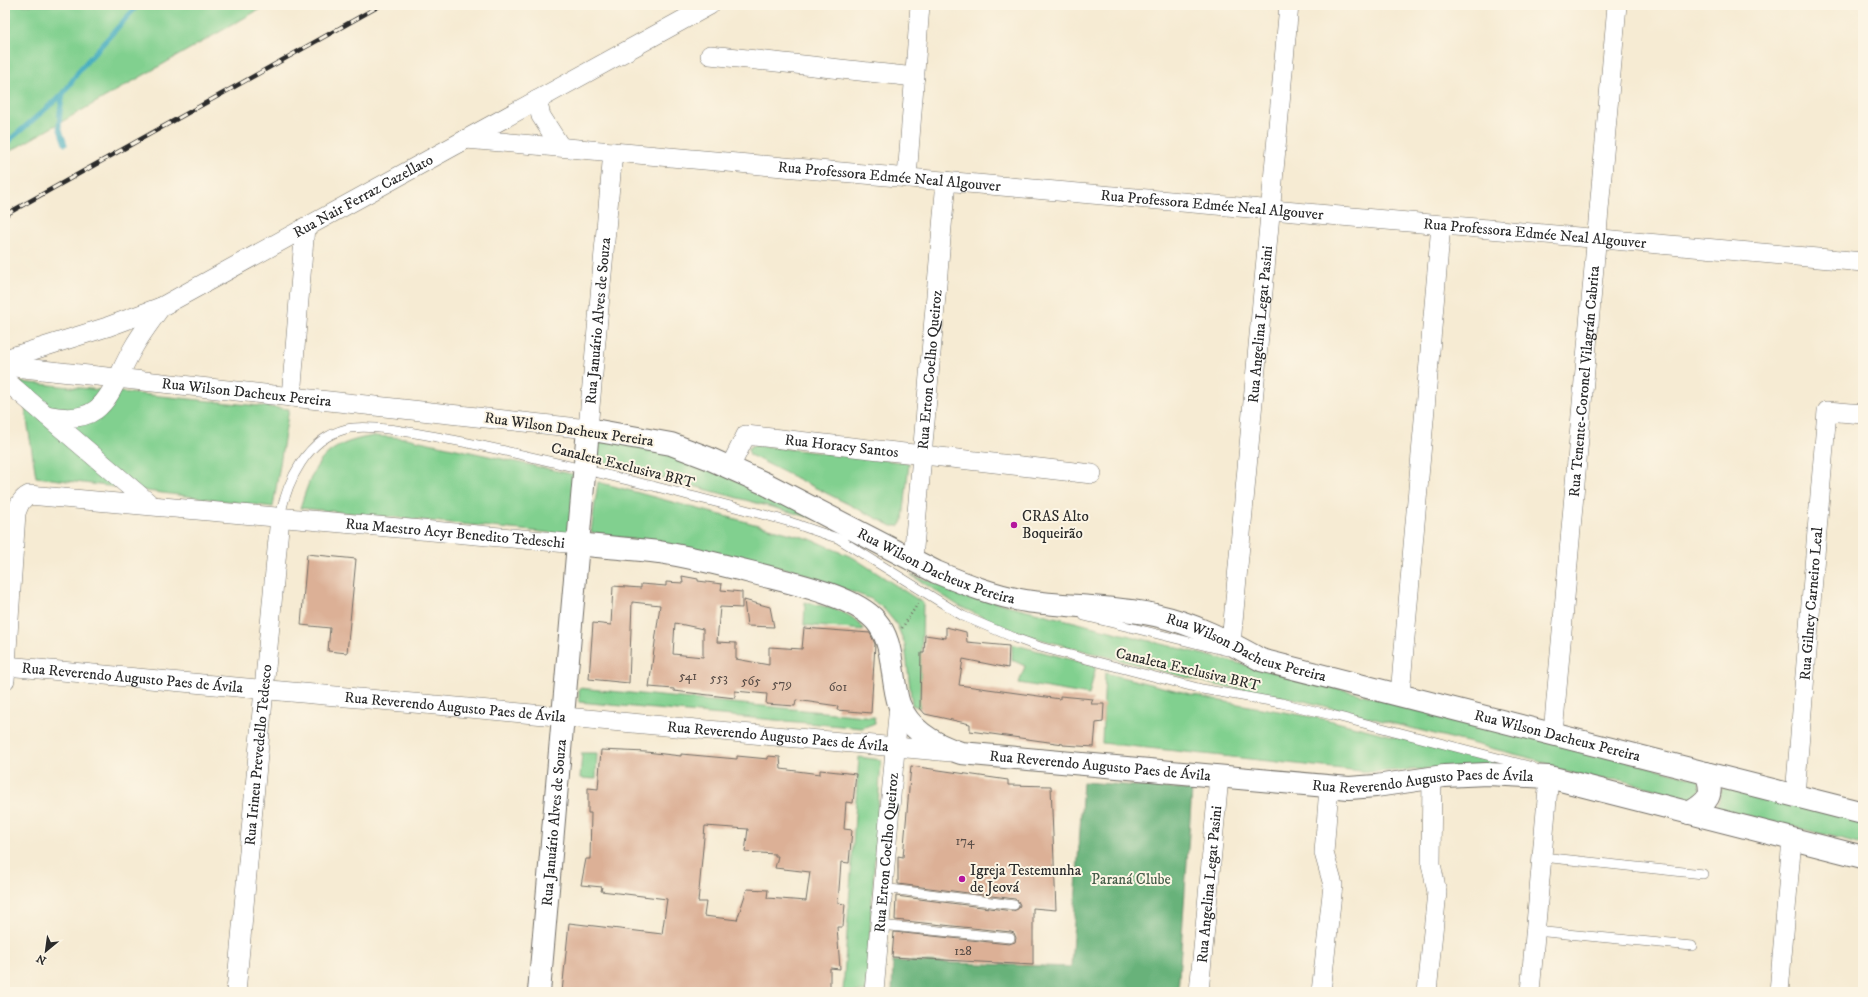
<svg xmlns="http://www.w3.org/2000/svg" width="1868" height="997" viewBox="0 0 1868 997" font-family="'IM FELL DW Pica',serif">
  <style>
    .green { fill: #81d08f; stroke: #567e5d }
    .forest { fill: #68b27a; stroke: #4a6e52 }
    .lines { fill: none; stroke-linecap: round; stroke-linejoin: round }
    .stream { stroke: #3eaabe; stroke-width: 5 }
    .building { fill: #dcb096; fill-rule: evenodd }
    .service-casing { stroke: #726e66; stroke-width: 10 }
    .minor-casing { stroke: #726e66; stroke-width: 20 }
    .secondary-casing { stroke: #726e66; stroke-width: 24 }
    .path { stroke: #726e66; stroke-width: 2.5; stroke-dasharray: 1 3; stroke-linecap: butt }
    .service { stroke: #fff; stroke-width: 9 }
    .minor { stroke: #fff; stroke-width: 19 }
    .secondary { stroke: #fff; stroke-width: 22 }
    .rail-casing { stroke: #2b2b2b; stroke-width: 4.5 }
    .rail { stroke: #fcf5e5; stroke-width: 3; stroke-dasharray: 9; stroke-linecap: butt }
    .poi-dot { fill: #b5179e; stroke: #fcf5e5; stroke-width: 1.5 }
    .labels { text-anchor: middle; stroke-width: 4; stroke-linejoin: round; paint-order: stroke }
    .number-label { font-size: 13px; fill: #574c46 }
    .street-label { font-size: 15px; fill: #2b2b2b; stroke: #fcf5e5 }
    .poi-label { font-size: 15px; fill: #2b2b2b; stroke: #fcf5e5; text-anchor: start }
    .park-label { font-size: 15px; fill: #455d49; stroke: #fcf5e5 }
  </style>
  <rect width="100%" height="100%" fill="#fcf5e5"/>
  <filter id="ink" filterUnits="userSpaceOnUse"><feTurbulence type="fractalNoise" baseFrequency=".025" numOctaves="2"/><feDisplacementMap in="SourceGraphic" scale="8" xChannelSelector="R" yChannelSelector="G"/><feConvolveMatrix kernelMatrix="1 2 1 2 8 2 1 2 1" color-interpolation-filters="sRGB"/></filter>
  <filter id="wash" filterUnits="userSpaceOnUse"><feTurbulence type="fractalNoise" baseFrequency=".012" numOctaves="4" result="noise"/><feDisplacementMap in="SourceGraphic" scale="16" xChannelSelector="R" yChannelSelector="G"/><feGaussianBlur stdDeviation="0.9" result="paint"/><feColorMatrix in="noise" values="0 0 0 0 0 0 0 0 0 0 0 0 0 0 0 0 0 1.4 0 .05"/><feComposite in="paint" operator="in"/></filter>
  <g filter="url(#wash)">
    <rect width="100%" height="100%" fill="#f6ebd3"/>
    <path class="green" d="M5 5H267L5 154Z
      M21 382 289 409 273 507 36 477Z
      M373 436 406 438 576 475 572 535 300 508C315 462 322 445 373 436Z
      M609 441 625 442 684 458 835 524 592 459 595 444Z
      M753 445 909 463 903 520 899 526H892L750 455 748 449Z
      M598 482 810 539 854 558 923 603 920 708 912 705 905 645 897 625 884 609 871 599 799 572 761 563 591 532Z
      M911 575 995 602 1698 779 1701 789 1693 799 1620 780 1589 778 1564 771 1538 760 1296 699 1216 685 1043 640 1002 626 959 606Z
      M805 602C826 607 852 610 864 630L804 625Z
      M1012 644 1096 666 1089 695 1019 683 1025 666 1012 660Z
      M1105 673 1215 700 1324 719 1510 765 1370 772 1102 743Z
      M579 688 874 717 875 723 862 728 579 702Z
      M582 753H597L596 779 580 778Z
      M859 757 881 760 866 992H843Z
      M1722 788 1863 820V844L1717 808Z"/>
    <path class="forest" d="M1083 782 1192 790 1178 992H892L893 961 1071 967Z"/>
    <g class="lines">
      <path class="stream" d="M5 144 63 94
        M65 144 59 127 60 112 63 94 81 68 138 5"/>
    </g>
    <g id="blocks">
      <path class="building" d="M307 554 356 559 347 653 328 651 330 628 301 625Z
        M682 576 698 579V581L722 584 721 590 742 592V608L720 607 717 642 736 643V659L769 665V647L802 649 804 628 870 633 875 644 871 713 837 710 838 706 796 700 795 706 766 704 767 694 735 691V698L674 691V689L649 687 660 605 632 602 629 683 589 679 593 623 611 625 613 586 641 588V584L666 586V582L683 583ZM675 623 703 629V657L673 654Z
        M744 600 770 607 774 627 747 626Z
        M946 627 966 632 967 642 1009 646 1008 668 963 659 959 685 1060 699V696L1093 699 1091 704H1104L1103 722 1096 723 1094 747 1063 745V744L970 731V724L925 714 920 708 921 653H924L925 635 946 638Z
        M601 750 646 752 681 756V754L737 759V756L768 759V756L780 757 781 769 820 774V770L856 774 853 803 846 802 844 829 852 830 849 863 841 862 838 903 845 904 843 927H837L840 969 830 968V992H757L726 989 725 992H562L569 923 662 934 667 899 601 891 602 887 581 885 586 859H590L591 813H588V788L598 789ZM705 826 748 829 745 852 775 854V856H778L775 868 810 872 806 901 767 898 768 890 747 889 737 920 704 916 706 902H698Z
        M911 766 1008 780V785L1051 786 1056 910 1033 908V965L892 957 894 932 1009 944 1015 942 1016 938 1014 933 1011 932 895 920 896 896 1013 911 1018 909 1020 905 1018 901 1015 899 898 884V856L903 857Z"/>
    </g>
  </g>
  <g filter="url(#ink)">
    <use href="#blocks" fill-opacity="0" stroke="#726e66" stroke-width="1"/>
    <g class="lines">
      <g class="service-casing">
        <path id="service" d="M280 517C287 481 306 439 346 429 371 423 426 435 453 440 520 453 586 470 653 486 698 498 745 509 790 522 808 528 826 535 844 540
          M839 539 963 616 1015 638 1040 647 1202 689 1281 703 1332 715 1529 766 1536 769
          M1084 616 1227 651
          M1542 857 1703 874
          M883 888 1014 905
          M880 925 1010 938
          M1535 931 1692 946"/>
      </g>
      <g class="minor-casing">
        <g id="minor">
          <path d="M710 55 915 77"/>
          <path d="M537 100 541 116 560 146"/>
          <path id="s1" d="M466 139 1863 262"/>
          <path d="M907 178 920 5"/>
          <path id="s2" d="M5 359 107 327 161 307 710 5"/>
          <path id="s3" d="M5 366 588 429 613 152"/>
          <path d="M5 380 151 505"/>
          <path d="M291 397 305 227"/>
          <path d="M46 415C106 428 108 393 132 350 140 335 151 321 161 307"/>
          <path id="s4" d="M730 467 746 435 1092 474"/>
          <path id="s5" d="M913 559 946 181"/>
          <path id="s6" d="M1231 644 1289 5"/>
          <path id="s7" d="M6 666 951 752"/>
          <path id="s8" d="M5 680 16 513C19 505 21 499 29 495L578 544"/>
          <path d="M1400 695 1441 225"/>
          <path id="s9" d="M1553 734 1617 5"/>
          <path id="s10" d="M1795 795 1827 411 1863 414"/>
          <path id="s11" d="M236 992 280 517"/>
          <path id="s12" d="M874 992 899 704"/>
          <path id="s13" d="M1199 992 1219 777"/>
          <path d="M1321 992 1333 885 1324 853 1329 787"/>
          <path d="M1427 992 1437 892 1431 864 1432 777"/>
          <path d="M1530 992 1549 777"/>
          <path d="M1779 992 1792 839"/>
        </g>
      </g>
      <g class="secondary-casing">
        <g id="secondary">
          <path id="s14" d="M578 544C605 547 633 549 659 552 691 557 723 565 754 573 787 582 854 595 876 621 887 634 890 650 892 666 894 678 895 692 899 704 910 731 935 745 961 753L1349 788 1376 786 1444 776 1487 774 1549 777 1863 857"/>
          <path d="M1689 813C1708 802 1715 795 1706 773"/>
          <path id="s15" d="M539 992 588 429 671 444 708 458 766 484 936 572C965 584 995 596 1026 601 1069 607 1112 606 1155 615 1193 623 1227 641 1261 660L1863 813"/>
        </g>
      </g>
      <path class="path" d="M5 470V493
        M902 628 919 602"/>
      <use href="#service" class="service"/>
      <use href="#minor" class="minor"/>
      <use href="#secondary" class="secondary"/>
      <g class="rail-casing">
        <path id="rail" d="M5 215 381 5"/>
      </g>
      <use href="#rail" class="rail"/>
    </g>
  </g>
  <g class="poi-dot">
    <circle cx="1014" cy="525" r="4"/>
    <circle cx="962" cy="879" r="4"/>
  </g>
  <g class="labels">
    <g class="number-label">
      <text x="688" y="680">541</text>
      <text x="719" y="682">553</text>
      <text x="751" y="685">565</text>
      <text x="782" y="688">579</text>
      <text x="838" y="691">601</text>
      <text x="965" y="845">174</text>
      <text x="963" y="955">128</text>
    </g>
    <g class="street-label">
      <text dy="5" stroke="none"><textPath href="#s1" startOffset="425">Rua Professora Edmée Neal Algouver</textPath></text>
      <text dy="5" stroke="none"><textPath href="#s2" startOffset="395">Rua Nair Ferraz Cazellato</textPath></text>
      <text dy="5" stroke="none"><textPath href="#s1" startOffset="749">Rua Professora Edmée Neal Algouver</textPath></text>
      <text dy="5" stroke="none"><textPath href="#s1" startOffset="1073">Rua Professora Edmée Neal Algouver</textPath></text>
      <text dy="5" stroke="none"><textPath href="#s3" startOffset="695">Rua Januário Alves de Souza</textPath></text>
      <text dy="5" stroke="none"><textPath href="#s6" startOffset="321">Rua Angelina Legat Pasini</textPath></text>
      <text dy="5" stroke="none"><textPath href="#s5" startOffset="190">Rua Erton Coelho Queiroz</textPath></text>
      <text dy="5" stroke="none"><textPath href="#s9" startOffset="354">Rua Tenente-Coronel Vilagrán Cabrita</textPath></text>
      <text dy="5" stroke="none"><textPath href="#s3" startOffset="243">Rua Wilson Dacheux Pereira</textPath></text>
      <text transform="translate(569 429) rotate(8)" y="5">Rua Wilson Dacheux Pereira</text>
      <text dy="5" stroke="none"><textPath href="#s4" startOffset="132">Rua Horacy Santos</textPath></text>
      <text transform="translate(623 465) rotate(14)" y="5">Canaleta Exclusiva BRT</text>
      <text dy="5" stroke="none"><textPath href="#s8" startOffset="618">Rua Maestro Acyr Benedito Tedeschi</textPath></text>
      <text dy="5" stroke="none"><textPath href="#s15" startOffset="942">Rua Wilson Dacheux Pereira</textPath></text>
      <text dy="5" stroke="none"><textPath href="#s10" startOffset="192">Rua Gilney Carneiro Leal</textPath></text>
      <text dy="5" stroke="none"><textPath href="#s15" startOffset="1266">Rua Wilson Dacheux Pereira</textPath></text>
      <text transform="translate(1188 669) rotate(13)" y="5">Canaleta Exclusiva BRT</text>
      <text dy="5" stroke="none"><textPath href="#s7" startOffset="127">Rua Reverendo Augusto Paes de Ávila</textPath></text>
      <text dy="5" stroke="none"><textPath href="#s7" startOffset="451">Rua Reverendo Augusto Paes de Ávila</textPath></text>
      <text dy="5" stroke="none"><textPath href="#s15" startOffset="1590">Rua Wilson Dacheux Pereira</textPath></text>
      <text dy="5" stroke="none"><textPath href="#s7" startOffset="775">Rua Reverendo Augusto Paes de Ávila</textPath></text>
      <text dy="5" stroke="none"><textPath href="#s11" startOffset="238">Rua Irineu Prevedello Tedesco</textPath></text>
      <text dy="5" stroke="none"><textPath href="#s14" startOffset="620">Rua Reverendo Augusto Paes de Ávila</textPath></text>
      <text dy="5" stroke="none"><textPath href="#s14" startOffset="944">Rua Reverendo Augusto Paes de Ávila</textPath></text>
      <text dy="5" stroke="none"><textPath href="#s15" startOffset="170">Rua Januário Alves de Souza</textPath></text>
      <text dy="5" stroke="none"><textPath href="#s12" startOffset="140">Rua Erton Coelho Queiroz</textPath></text>
      <text dy="5" stroke="none"><textPath href="#s13" startOffset="108">Rua Angelina Legat Pasini</textPath></text>
    </g>
    <g class="poi-label">
      <text x="1022" y="521">CRAS Alto<tspan x="1022" dy="17">Boqueirão</tspan></text>
      <text x="970" y="875">Igreja Testemunha<tspan x="970" dy="17">de Jeová</tspan></text>
    </g>
    <g class="park-label">
      <text x="1131" y="884">Paraná Clube</text>
    </g>
  </g>
  <rect width="1868" height="997" fill="none" stroke="#fcf5e5" stroke-width="20"/>
  <g transform="translate(46 951) rotate(209)" stroke="#fcf5e5" stroke-width="3" paint-order="stroke">
  <path d="M0-3L7 15L0 10L-7 15Z" fill="#2b2b2b"/>
  <text y="-6" font-size="11" font-weight="bold" text-anchor="middle" fill="#2b2b2b">N</text>
  </g>
</svg>
